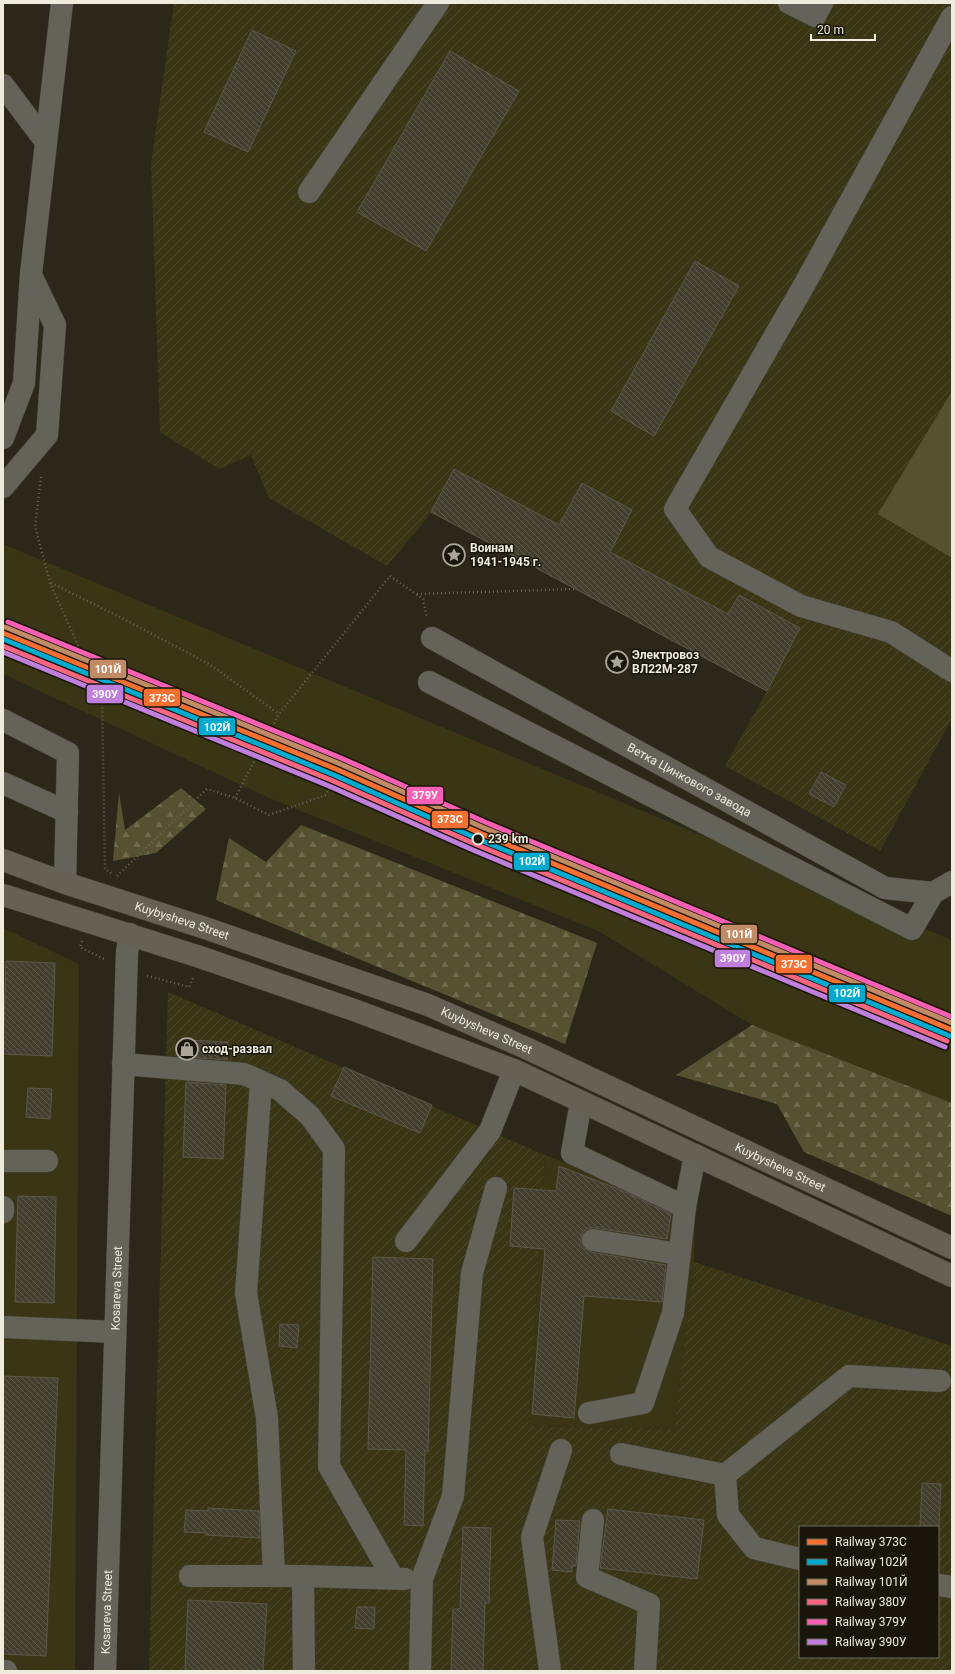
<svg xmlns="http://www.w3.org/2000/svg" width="955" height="1674" viewBox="0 0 955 1674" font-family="Roboto,sans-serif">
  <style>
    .built { fill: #3a3514 }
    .industrial { fill: url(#industrial-furrows); fill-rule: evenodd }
    .forest { fill: url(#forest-firs) }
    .garden { fill: #565231 }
    .building { fill: url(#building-back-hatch); stroke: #5b594c }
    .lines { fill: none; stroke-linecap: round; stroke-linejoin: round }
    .minor-casing { stroke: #454336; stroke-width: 23 }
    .major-casing { stroke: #454336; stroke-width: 23 }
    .path { stroke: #66645a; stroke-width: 2.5; stroke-dasharray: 1 3; stroke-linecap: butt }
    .minor { stroke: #64635a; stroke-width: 22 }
    .major { stroke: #646255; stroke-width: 22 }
    .rail-1-casing { stroke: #18160a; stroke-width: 8 }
    .rail-2-casing { stroke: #18160a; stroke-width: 8 }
    .rail-3-casing { stroke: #18160a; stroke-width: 8 }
    .rail-4-casing { stroke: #18160a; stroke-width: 8 }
    .rail-5-casing { stroke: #18160a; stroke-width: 8 }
    .rail-6-casing { stroke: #18160a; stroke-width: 8 }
    .rail-1 { stroke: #f46f30; stroke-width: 5 }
    .rail-2 { stroke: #00a9ce; stroke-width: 5 }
    .rail-3 { stroke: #c18c65; stroke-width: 5 }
    .rail-4 { stroke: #fa6682; stroke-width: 5 }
    .rail-5 { stroke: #f860b3; stroke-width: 5 }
    .rail-6 { stroke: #c07fdc; stroke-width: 5 }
    .stop-dot { fill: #18160a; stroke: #eeecdc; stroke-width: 2 }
    .labels { text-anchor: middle; stroke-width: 3; stroke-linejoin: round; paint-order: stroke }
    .poi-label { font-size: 12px; font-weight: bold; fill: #eeecdc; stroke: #18160a; text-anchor: start }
    .street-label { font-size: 12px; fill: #eeecdc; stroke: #18160a }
    .stop-label { font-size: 12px; font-weight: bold; fill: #eeecdc; stroke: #18160a; text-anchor: start }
    .line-badge { stroke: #18160a; stroke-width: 1.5 }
    .badge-label { font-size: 11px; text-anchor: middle; font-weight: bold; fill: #fff }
  </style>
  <defs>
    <pattern id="industrial-furrows" width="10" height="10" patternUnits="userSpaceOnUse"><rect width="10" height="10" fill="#3a3514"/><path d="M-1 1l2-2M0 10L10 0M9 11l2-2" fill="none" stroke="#4d492a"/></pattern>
    <pattern id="forest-firs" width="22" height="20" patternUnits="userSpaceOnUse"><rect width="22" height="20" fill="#565231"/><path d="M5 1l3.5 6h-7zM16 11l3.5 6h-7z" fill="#6f6b4e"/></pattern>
    <pattern id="building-back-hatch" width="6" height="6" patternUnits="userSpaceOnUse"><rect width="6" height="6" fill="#423f2f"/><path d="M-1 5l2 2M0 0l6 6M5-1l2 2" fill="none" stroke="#5e5b4d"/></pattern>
  </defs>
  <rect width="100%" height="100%" fill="#2b2819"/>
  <path class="built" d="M3 544 952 940V1103L752 1025 598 931 269 798 3 674Z
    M3 928 79 964 75 1671H3Z
    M545 1155 695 1213 694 1262 674 1429 529 1426Z"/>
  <path class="industrial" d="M174 3H952V718L880 851 725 766 767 691 432 512 387 566 269 498 251 455 219 469 160 432 151 164Z
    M168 992 545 1155 529 1426 674 1429 694 1262 952 1346V1671H149ZM800 1527H938V1657H800Z"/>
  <path class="forest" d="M181 788 206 809 156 853 113 861 119 792 125 830Z
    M301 825 597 943 565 1044 216 900 229 838 266 862Z
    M752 1025 952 1103V1216L804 1152 777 1104 676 1075Z"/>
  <path class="garden" d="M952 391V558L878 514Z"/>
  <path class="building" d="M252 30 296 51 248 152 204 132Z
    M450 51 519 91 426 251 357 212Z
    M695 261 739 286 654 436 611 411Z
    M454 469 559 525 582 483 632 510 610 552 728 614 739 595 800 628 767 691 431 512Z
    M821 772 846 785 834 807 809 794Z
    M6 961 55 963 52 1056 3 1054Z
    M188 1040 228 1042 227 1060 187 1057Z
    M344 1067 432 1105 420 1133 331 1096Z
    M186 1082 226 1085 223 1159 183 1157Z
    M28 1088 52 1089 50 1119 26 1117Z
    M559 1166 621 1190 671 1214 667 1239 595 1228H588L583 1232 581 1238V1244L585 1249 591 1252 666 1265 662 1302 584 1296 574 1418 532 1414 545 1249 510 1246 514 1188 556 1191Z
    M18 1196 56 1197 54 1303 15 1302Z
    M373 1257 433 1259 428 1451H425L423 1526 404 1525 406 1450 368 1449Z
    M280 1324 299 1325 297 1348 279 1346Z
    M3 1376 58 1378 46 1656 3 1654Z
    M922 1483 941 1484 939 1527H920Z
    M208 1508 259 1511 260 1538 206 1535V1533L184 1532 186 1510 208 1511Z
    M608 1509 704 1520 697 1579 600 1568Z
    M556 1520 580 1521 576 1566 572 1565V1572L552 1570Z
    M463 1527 491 1528 489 1603H485L483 1671H451L453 1609H460Z
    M188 1600 267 1604 263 1671H185Z
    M357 1607H375L374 1629 355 1628Z"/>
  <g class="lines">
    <g class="minor-casing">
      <g id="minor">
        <path d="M789 3 815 16 822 3"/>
        <path d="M952 17 803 287 675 509 709 557 801 606 891 632 952 671"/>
        <path d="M3 85 46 142"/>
        <path d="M309 192 438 3"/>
        <path d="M3 438 24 383 31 274 62 3"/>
        <path d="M3 487 47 435 55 325 31 275"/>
        <path id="s1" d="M432 638 885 888 933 893 952 882"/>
        <path d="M429 682 912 929 933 893"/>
        <path d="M3 720 68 753 65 883"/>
        <path d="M3 783 67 812"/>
        <path d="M123 1064 244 1074 280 1090 310 1116 334 1149 329 1466 393 1578"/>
        <path d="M261 1082 246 1293 267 1418 274 1576"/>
        <path d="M581 1102 572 1153 685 1207"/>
        <path d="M3 1161H47"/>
        <path d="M3 1212V1207"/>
        <path d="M593 1240 679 1254"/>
        <path d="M406 1241 490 1131 514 1070"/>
        <path d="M3 1327 115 1332"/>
        <path d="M589 1413 643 1403 673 1313 685 1207 695 1155"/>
        <path d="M621 1454 725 1475"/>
        <path d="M593 1520 587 1577 649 1604 645 1671"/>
        <path d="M800 1559 754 1548 728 1515 725 1475 849 1376 940 1381"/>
        <path d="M190 1576H303L405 1579"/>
        <path d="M303 1576 304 1671"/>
        <path d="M938 1585 952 1587"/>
        <path d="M3 1671H6"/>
        <path id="s2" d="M105 1671 127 952 130 934"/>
        <path d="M420 1671 422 1579 453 1496 472 1273 496 1188"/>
        <path d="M550 1671 532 1537 561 1450"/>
      </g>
    </g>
    <g class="major-casing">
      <g id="major">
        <path id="s3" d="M3 860 65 883 205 928 428 1005 526 1048 952 1248"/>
        <path d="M3 895 200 957 354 1010 514 1070 952 1276"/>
      </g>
    </g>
    <path class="path" d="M41 477 35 526 50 583 102 699 105 869 112 874
      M51 583 118 616 209 664 279 714
      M417 594 576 589
      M235 798 279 714 390 576 423 599 427 618
      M117 876 207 789 235 798 269 815 326 795 334 776
      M82 941 80 947 106 960
      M147 976 189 987 193 978"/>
    <use href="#minor" class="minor"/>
    <use href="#major" class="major"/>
    <g class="rail-1-casing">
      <path id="rail-1" d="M3 633 336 769 480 833 952 1030"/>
    </g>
    <g class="rail-2-casing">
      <path id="rail-2" d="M3 639 334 775 478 839 950 1036"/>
    </g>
    <g class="rail-3-casing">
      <path id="rail-3" d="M5 627 338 763 482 827 952 1023"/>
    </g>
    <g class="rail-4-casing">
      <path id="rail-4" d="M3 646 331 780 475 844 947 1041"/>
    </g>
    <g class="rail-5-casing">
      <path id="rail-5" d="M8 622 341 758 485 822 952 1017"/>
    </g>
    <g class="rail-6-casing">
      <path id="rail-6" d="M3 652 329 786 473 850 945 1047"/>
    </g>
    <use href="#rail-1" class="rail-1"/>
    <use href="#rail-2" class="rail-2"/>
    <use href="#rail-3" class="rail-3"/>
    <use href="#rail-4" class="rail-4"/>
    <use href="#rail-5" class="rail-5"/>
    <use href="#rail-6" class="rail-6"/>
  </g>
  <defs>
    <g id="sight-ring" transform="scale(1.15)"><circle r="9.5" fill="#18160a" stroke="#aaa798" stroke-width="1.5"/><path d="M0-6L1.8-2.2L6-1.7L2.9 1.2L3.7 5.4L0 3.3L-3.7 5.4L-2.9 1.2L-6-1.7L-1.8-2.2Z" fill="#aaa798"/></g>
    <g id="shop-ring" transform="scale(1.15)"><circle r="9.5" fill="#18160a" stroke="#aaa798" stroke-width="1.5"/><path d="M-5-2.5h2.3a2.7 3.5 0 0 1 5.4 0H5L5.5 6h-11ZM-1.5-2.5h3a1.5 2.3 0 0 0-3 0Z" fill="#aaa798"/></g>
  </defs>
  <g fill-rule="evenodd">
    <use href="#sight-ring" x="454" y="555"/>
    <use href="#sight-ring" x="617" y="662"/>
    <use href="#shop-ring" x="187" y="1049"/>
  </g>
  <circle class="stop-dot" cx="478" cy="839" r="5.5"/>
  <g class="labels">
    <g class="poi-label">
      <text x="470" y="552">Воинам<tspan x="470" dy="14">1941-1945 г.</tspan></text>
      <text x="632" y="659">Электровоз<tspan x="632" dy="14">ВЛ22М-287</tspan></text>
      <text x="202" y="1053">сход-развал</text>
    </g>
    <g class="street-label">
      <text dy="4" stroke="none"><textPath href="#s1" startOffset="294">Ветка Цинкового завода</textPath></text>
      <text dy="4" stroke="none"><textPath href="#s3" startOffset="189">Kuybysheva Street</textPath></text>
      <text dy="4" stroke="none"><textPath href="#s3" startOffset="513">Kuybysheva Street</textPath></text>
      <text dy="4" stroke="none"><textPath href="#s3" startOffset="837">Kuybysheva Street</textPath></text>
      <text dy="4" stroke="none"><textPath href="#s2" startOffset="383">Kosareva Street</textPath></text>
      <text dy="4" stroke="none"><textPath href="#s2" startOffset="59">Kosareva Street</textPath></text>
    </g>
    <g class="stop-label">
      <text x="488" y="843">239 km</text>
    </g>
  </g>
  <g class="line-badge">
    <rect x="89" y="659" width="38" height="20" rx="4" fill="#c18c65"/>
    <rect x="86" y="684" width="38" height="20" rx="4" fill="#c07fdc"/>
    <rect x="143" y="688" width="38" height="19" rx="4" fill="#f46f30"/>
    <rect x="198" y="717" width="38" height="19" rx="4" fill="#00a9ce"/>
    <rect x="406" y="786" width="38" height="19" rx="4" fill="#f860b3"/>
    <rect x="431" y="810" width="38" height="19" rx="4" fill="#f46f30"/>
    <rect x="513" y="852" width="37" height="19" rx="4" fill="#00a9ce"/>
    <rect x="720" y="924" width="38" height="20" rx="4" fill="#c18c65"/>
    <rect x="714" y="949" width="37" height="19" rx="4" fill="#c07fdc"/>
    <rect x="775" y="954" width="38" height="20" rx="4" fill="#f46f30"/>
    <rect x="828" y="984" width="38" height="19" rx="4" fill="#00a9ce"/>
  </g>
  <g class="badge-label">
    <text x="108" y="673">101Й</text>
    <text x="105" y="698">390У</text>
    <text x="162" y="702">373C</text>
    <text x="217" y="731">102Й</text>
    <text x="425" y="799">379У</text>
    <text x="450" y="823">373C</text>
    <text x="532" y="865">102Й</text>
    <text x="739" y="938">101Й</text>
    <text x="733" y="962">390У</text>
    <text x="794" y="968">373C</text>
    <text x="847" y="997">102Й</text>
  </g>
  <rect width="955" height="1674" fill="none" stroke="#eeecdc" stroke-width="8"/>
  <rect x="799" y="1526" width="140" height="132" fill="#18160a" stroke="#6e6c5e"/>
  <rect x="807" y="1539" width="20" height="6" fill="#f46f30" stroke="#6e6c5e"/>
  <text x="835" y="1546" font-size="12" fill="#eeecdc">Railway 373C</text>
  <rect x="807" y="1559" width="20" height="6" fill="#00a9ce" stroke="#6e6c5e"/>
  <text x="835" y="1566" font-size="12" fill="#eeecdc">Railway 102Й</text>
  <rect x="807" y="1579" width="20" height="6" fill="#c18c65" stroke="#6e6c5e"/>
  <text x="835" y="1586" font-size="12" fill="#eeecdc">Railway 101Й</text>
  <rect x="807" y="1599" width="20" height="6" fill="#fa6682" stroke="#6e6c5e"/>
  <text x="835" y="1606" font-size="12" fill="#eeecdc">Railway 380У</text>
  <rect x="807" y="1619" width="20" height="6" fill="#f860b3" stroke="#6e6c5e"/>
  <text x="835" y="1626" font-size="12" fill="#eeecdc">Railway 379У</text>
  <rect x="807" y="1639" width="20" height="6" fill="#c07fdc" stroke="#6e6c5e"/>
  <text x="835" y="1646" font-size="12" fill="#eeecdc">Railway 390У</text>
  <path d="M811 34v6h64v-6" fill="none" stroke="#eeecdc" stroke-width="2"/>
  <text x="817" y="34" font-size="12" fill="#eeecdc" stroke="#18160a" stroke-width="3" paint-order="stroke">20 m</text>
</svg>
